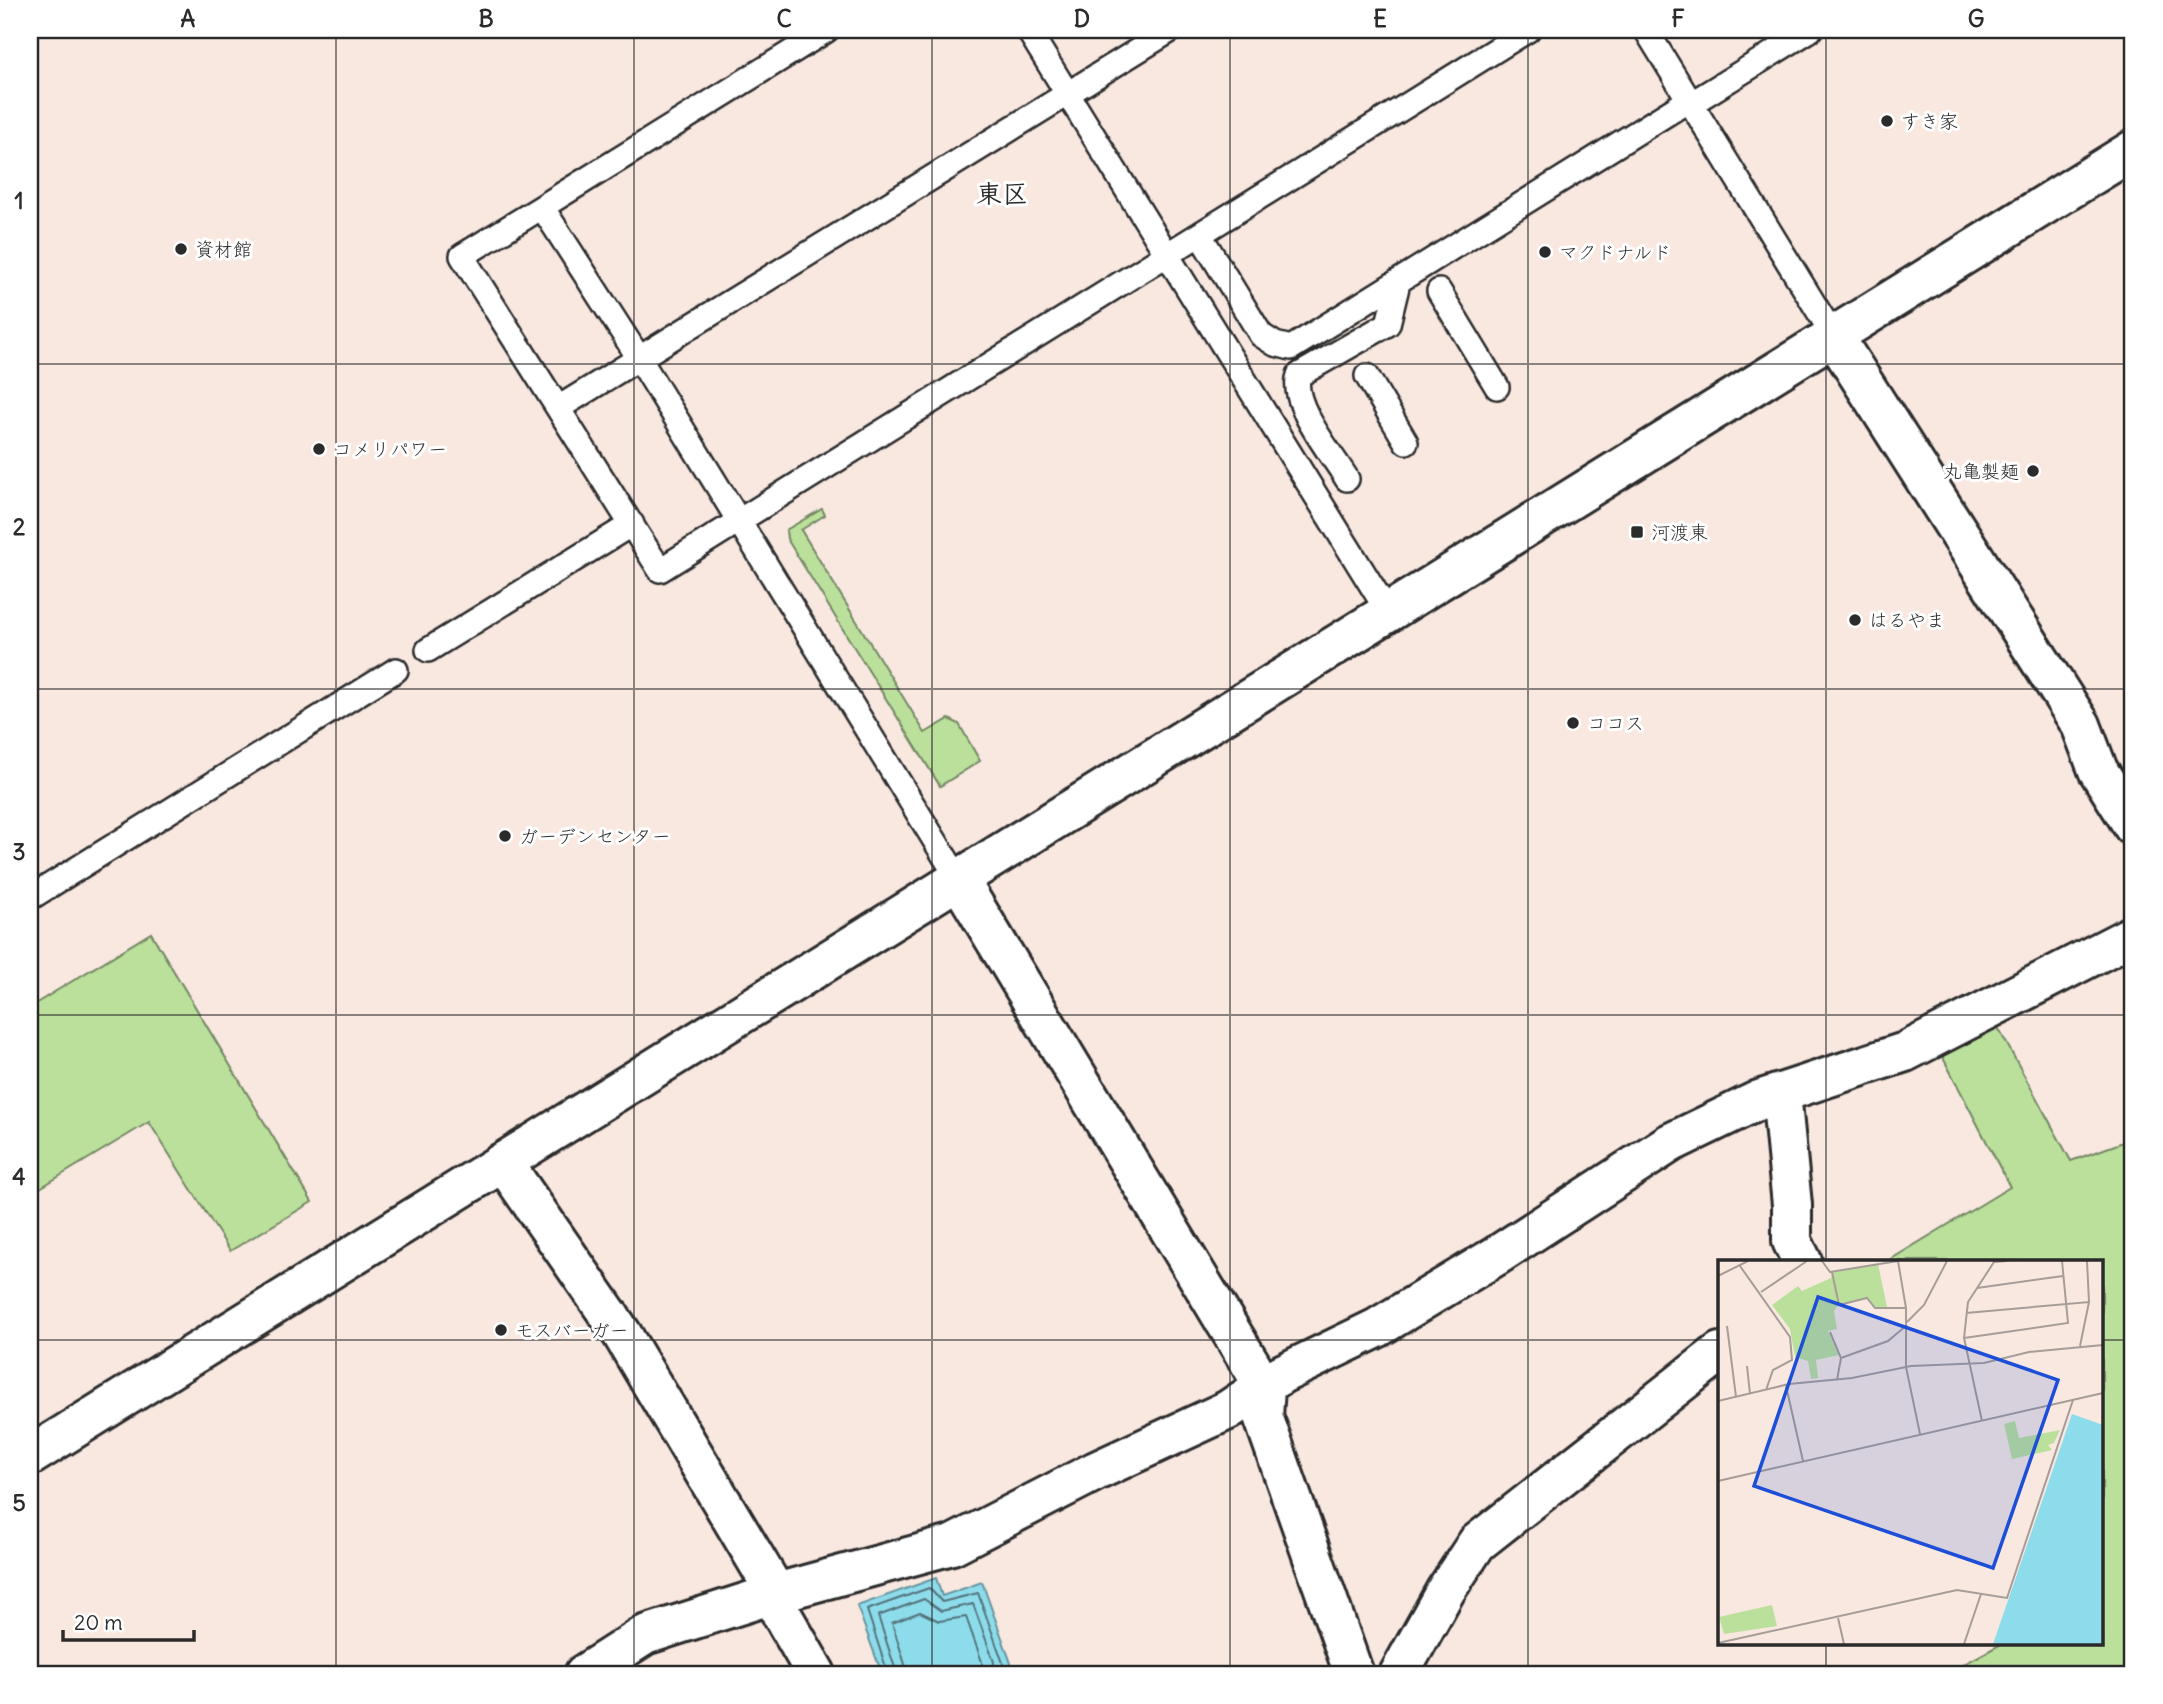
<svg xmlns="http://www.w3.org/2000/svg" width="2163" height="1704" viewBox="0 0 2163 1704" font-family="Delius,'Klee One',sans-serif">
  <style>
    .green { fill: #bbe09b; stroke: #738663; stroke-width: 2 }
    .water { fill: #8ddcec; stroke: #66959f; stroke-width: 2 }
    .lines { fill: none; stroke-linecap: round; stroke-linejoin: round }
    .shore { stroke: #527278; stroke-width: 2 }
    .lane-casing { stroke: #2b2b2b; stroke-width: 28 }
    .street-casing { stroke: #2b2b2b; stroke-width: 44 }
    .secondary-casing { stroke: #2b2b2b; stroke-width: 44 }
    .lane { stroke: #fff; stroke-width: 23 }
    .street { stroke: #fff; stroke-width: 38 }
    .secondary { stroke: #fff; stroke-width: 38 }
    .grid { fill: none; stroke: #2b2b2b; stroke-width: 2; stroke-opacity: 0.55 }
    .poi-dot { fill: #2b2b2b; stroke: #fff; stroke-width: 2.5 }
    .labels { text-anchor: middle; stroke-width: 6; stroke-linejoin: round; paint-order: stroke }
    .poi-label { font-size: 19px; fill: #2b2b2b; stroke: #fff; text-anchor: start }
    .district-label { font-size: 26px; font-weight: bold; fill: #2b2b2b; stroke: #fff }
    .inset-road { fill: none; stroke: #a69c98; stroke-width: 2 }
    .view { fill: #1d4ed8; fill-opacity: 0.15; stroke: #1d4ed8; stroke-width: 3.5 }
    .inset-edge { fill: none; stroke: #2b2b2b; stroke-width: 3.5 }
    .neatline { fill: none; stroke: #2b2b2b; stroke-width: 2.5 }
    .grid-label { font-size: 23px; text-anchor: middle; font-weight: bold; fill: #2b2b2b }
  </style>
  <rect width="100%" height="100%" fill="#f8e8e0"/>
  <filter id="ink" filterUnits="userSpaceOnUse"><feTurbulence type="fractalNoise" baseFrequency=".0143" numOctaves="2"/><feDisplacementMap in="SourceGraphic" scale="14" xChannelSelector="R" yChannelSelector="G"/><feConvolveMatrix kernelMatrix="1 2 1 2 8 2 1 2 1" color-interpolation-filters="sRGB"/></filter>
  <g filter="url(#ink)">
    <path class="green" d="M822 509 825 515 801 530 925 733 949 719 959 724 980 761 940 786 787 539 786 530Z
      M151 933 312 1202 230 1251 149 1122 30 1194V1007Z
      M1996 1024 2071 1161 2123 1142 2133 1167V1674H1971L1964 1664 2003 1643H2102V1261H1888L2010 1187 1939 1050Z"/>
    <path class="water" d="M936 1578 942 1596 982 1582 1013 1669 999 1674H882L857 1606Z"/>
    <g class="lines">
      <path class="shore" d="M888 1674 867 1610 929 1588 942 1602 978 1593 1003 1663 1000 1674
        M897 1674 878 1616 924 1599 941 1611 973 1604 994 1662 992 1674
        M908 1674 892 1623 920 1612 939 1621 966 1617 982 1662 981 1674"/>
      <g class="lane-casing">
        <path id="lane" d="M827 30 542 207 639 358 959 880
          M1028 30 1388 612
          M1646 30 1833 335
          M1692 103 1810 30
          M542 207 462 256 660 570 1528 30
          M1200 235 1261 335 1275 344 1291 348 1689 100
          M1439 291 1497 387
          M1367 376 1406 442
          M560 407 1171 30
          M1347 479C1332 454 1289 403 1299 375L1388 324 1398 283
          M428 650 632 524
          M30 898 396 670"/>
      </g>
      <g class="street-casing">
        <path id="street" d="M1833 335 2081 725 2098 770 2133 826
          M959 880 1265 1388 1263 1416 1354 1674
          M1781 1093 1792 1205V1241L1802 1261
          M503 1162 622 1334 776 1593 781 1613 816 1674
          M584 1674 645 1635 776 1593 952 1545 1096 1471 1228 1410 1282 1374 1377 1328 1496 1256 1670 1143 1759 1100 1905 1052 2133 935
          M1399 1674 1446 1590 1477 1543 1720 1352"/>
      </g>
      <g class="secondary-casing">
        <path id="secondary" d="M30 1456 2133 150"/>
      </g>
      <use href="#lane" class="lane"/>
      <use href="#street" class="street"/>
      <use href="#secondary" class="secondary"/>
    </g>
  </g>
  <path class="grid" d="M336 30V1674M634 30V1674M932 30V1674M1230 30V1674M1528 30V1674M1826 30V1261M30 364H2133M30 689H2133M30 1015H2133M30 1340H1720M2102 1340H2133M1826 1643V1674"/>
  <g class="poi-dot">
    <circle cx="1887" cy="121" r="7"/>
    <circle cx="181" cy="249" r="7"/>
    <circle cx="1545" cy="252" r="7"/>
    <circle cx="319" cy="449" r="7"/>
    <circle cx="2033" cy="471" r="7"/>
    <rect x="1630" y="525" width="14" height="14" rx="3.5"/>
    <circle cx="1855" cy="620" r="7"/>
    <circle cx="1573" cy="723" r="7"/>
    <circle cx="505" cy="836" r="7"/>
    <circle cx="501" cy="1330" r="7"/>
  </g>
  <g class="labels">
    <g class="poi-label">
      <text x="1901" y="128">すき家</text>
      <text x="195" y="256">資材館</text>
      <text x="1559" y="259">マクドナルド</text>
      <text x="333" y="456">コメリパワー</text>
      <text x="2019" y="478" text-anchor="end">丸亀製麺</text>
      <text x="1651" y="539">河渡東</text>
      <text x="1869" y="627">はるやま</text>
      <text x="1587" y="730">ココス</text>
      <text x="519" y="843">ガーデンセンター</text>
      <text x="515" y="1337">モスバーガー</text>
    </g>
    <g class="district-label">
      <text x="1002" y="203">東区</text>
    </g>
  </g>
  <g transform="translate(1718 1260)">
    <rect width="385" height="385" fill="#f8e8e0"/>
    <path d="M160 4 169 47 157 48 149 38 120 45 116 51 119 69 110 71 121 95 98 100 100 118 93 119 90 101 77 97 72 69 54 45 80 26 84 31 113 18 114 12ZM297 161 301 178 342 170 336 183 330 185 334 190 294 199 286 164ZM54 345 59 366 6 374 1 357Z" fill="#bbe09b"/>
    <path d="M354 154 385 165V384H275Z" fill="#8ddcec"/>
    <path class="inset-road" d="M104 1 112 12 180 1M180 1 188 48V107L202 174M369 1 371 42M22 6 72 77 74 100 55 110 48 130M114 12 121 45 149 38 157 48H188M0 16 30 1M259 28 345 16M43 32 89 1M248 53 371 42 362 86M189 62 206 45 229 1M9 66 18 137M112 72 123 98 119 120M246 78 350 63 344 1M123 98 170 81 189 65M29 106 32 134M68 126 85 201M0 141 71 124 134 118 193 106 266 103 311 92 385 85M264 161 246 78 250 42 276 2 289 1M0 221 385 133M120 358 126 384M0 383 239 330 289 338 355 140M246 384 263 334"/>
    <path class="view" d="M100 37 340 120 275 308 36 226Z"/>
    <rect width="385" height="385" class="inset-edge"/>
  </g>
  <rect width="2163" height="1704" fill="none" stroke="#fff" stroke-width="77"/>
  <path d="M63 1630v10h131v-10" fill="none" stroke="#2b2b2b" stroke-width="3.5"/>
  <text x="74" y="1630" font-size="21" fill="#2b2b2b" stroke="#ffffff" stroke-width="5" paint-order="stroke">20 m</text>
  <rect x="38" y="38" width="2086" height="1628" class="neatline"/>
  <g class="grid-label">
    <text x="188" y="27">A</text>
    <text x="486" y="27">B</text>
    <text x="784" y="27">C</text>
    <text x="1082" y="27">D</text>
    <text x="1380" y="27">E</text>
    <text x="1678" y="27">F</text>
    <text x="1976" y="27">G</text>
    <text x="19" y="209">1</text>
    <text x="19" y="535">2</text>
    <text x="19" y="860">3</text>
    <text x="19" y="1185">4</text>
    <text x="19" y="1511">5</text>
  </g>
</svg>
